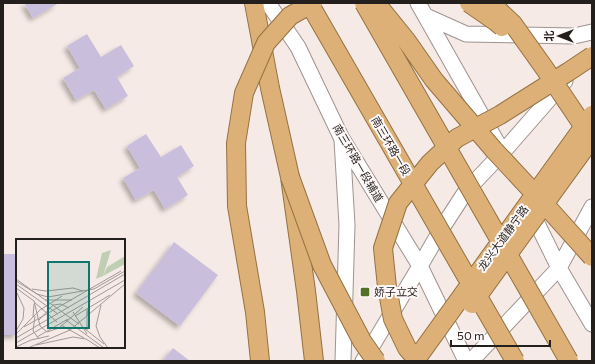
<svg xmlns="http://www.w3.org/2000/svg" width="595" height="364" viewBox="0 0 595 364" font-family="Commissioner,'Noto Sans SC',sans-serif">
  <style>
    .building { fill: #c9bfdc; filter: url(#shadow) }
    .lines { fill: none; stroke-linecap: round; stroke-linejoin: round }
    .secondary-casing { stroke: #9e938f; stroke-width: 17 }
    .trunk-casing { stroke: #967141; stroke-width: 20 }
    .secondary { stroke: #fff; stroke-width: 15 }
    .trunk { stroke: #dcb077; stroke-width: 18 }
    .trunk-bridge-casing { stroke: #967141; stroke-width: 20; stroke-linecap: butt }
    .trunk-bridge { stroke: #dcb077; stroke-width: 18 }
    .poi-dot { fill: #527026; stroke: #fef9f8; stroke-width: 1.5 }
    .labels { text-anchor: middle; stroke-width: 4; stroke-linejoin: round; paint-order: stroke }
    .street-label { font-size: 11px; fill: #231f1d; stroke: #fef9f8 }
    .poi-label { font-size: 11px; fill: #231f1d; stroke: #fef9f8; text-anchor: start }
    .inset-road { fill: none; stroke: #a29996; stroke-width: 1 }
    .view { fill: #0f766e; fill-opacity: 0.15; stroke: #0f766e; stroke-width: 2 }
    .inset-edge { fill: none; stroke: #231f1d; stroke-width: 2 }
  </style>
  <defs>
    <filter id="shadow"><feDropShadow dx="-3.5" dy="3.5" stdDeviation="2" flood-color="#0004"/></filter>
  </defs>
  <rect width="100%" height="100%" fill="#f6eae6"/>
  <path class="building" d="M24 3H59L33 18Z
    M87 34 101 57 121 45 134 66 117 77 128 96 106 109 94 90 76 100 63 78 80 68 67 46Z
    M146 134 161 157 181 145 194 166 177 177 188 195 165 209 154 190 136 200 123 178 140 168 127 146Z
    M174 242 218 275 180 326 136 293Z
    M3 254H17V335H3Z
    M173 348 190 361H163Z"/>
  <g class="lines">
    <g class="secondary-casing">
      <path id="secondary" d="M268 3 298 47 341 137 420 266 466 361
        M418 3 503 153
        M426 16 466 34 574 36 592 32
        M342 140 347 225 343 361
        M530 209 559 268 592 324
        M363 361 420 266 442 228 466 191 503 152 565 81
        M471 361 559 268 592 207"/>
    </g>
    <g class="trunk-casing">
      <path id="trunk" d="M254 3 270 88 290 177 306 291 314 361
        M237 206 255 312 260 361"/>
    </g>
    <use href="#secondary" class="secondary"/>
    <use href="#trunk" class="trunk"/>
    <g class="trunk-bridge-casing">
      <path id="trunk-bridge" d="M309 3 515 361
        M364 3 569 361
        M376 3 406 40 434 80 494 150 548 208 592 257
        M469 3 495 21 502 27
        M491 3 513 24 545 69 590 136
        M290 177 322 265 362 341 376 361
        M237 206 236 143 244 93 266 43 290 16 313 3
        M472 304 592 138
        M415 361 592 115
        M418 361 407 348 393 319 387 287 383 248 398 203 430 163 457 138 500 115 568 72 592 56"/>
    </g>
    <use href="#trunk-bridge" class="trunk-bridge"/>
  </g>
  <rect class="poi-dot" x="360" y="287" width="10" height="10" rx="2"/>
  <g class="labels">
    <g class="street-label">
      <text transform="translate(391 146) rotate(60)" y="4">南三环路一段</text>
      <text transform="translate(358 163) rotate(60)" y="4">南三环路一段辅道</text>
      <text transform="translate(503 238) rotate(-54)" y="4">龙兴大道静宁路</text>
    </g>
    <g class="poi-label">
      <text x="374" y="296">娇子立交</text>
    </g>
  </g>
  <g transform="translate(16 239)">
    <rect width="109" height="109" fill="#f6eae6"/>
    <path d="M95 11 87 37 80 40 86 14Z" fill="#c0cfb4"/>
    <path d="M109 17V25L87 37 91 28Z" fill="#c0cfb4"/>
    <path class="inset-road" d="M0 40 63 85M0 42 21 55 32 58 78 50 109 32M0 45 42 75M0 49 18 62 24 87 31 93 43 89 67 68M16 50 30 52 57 49 67 52M0 52 8 69 7 80 0 92M29 61H56M18 63 41 83M85 66 80 87 84 98 92 109M57 73 71 95M71 76 74 62M19 77 17 92 23 100M59 77 94 56M17 78 18 65M23 81 37 66 45 65 53 69M50 81 88 109M45 86 68 99M8 88 105 32M69 90 88 105M71 91V70M0 95 24 71 46 57M21 98 52 80M0 99 109 35M0 104 109 41M20 106 57 98 70 100 84 109M0 108 15 101 33 97M12 109 54 91 109 45"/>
    <path class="view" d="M32 23H73V89H32Z"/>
    <rect width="109" height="109" class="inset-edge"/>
  </g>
  <rect width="595" height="364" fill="none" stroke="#231f1d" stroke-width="8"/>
  <g transform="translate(559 36) rotate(270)" stroke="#fef9f8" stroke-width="3" paint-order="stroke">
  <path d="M0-3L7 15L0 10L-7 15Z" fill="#231f1d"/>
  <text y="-6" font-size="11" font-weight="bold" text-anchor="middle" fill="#231f1d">北</text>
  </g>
  <path d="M451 340v6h99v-6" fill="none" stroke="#231f1d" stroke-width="2"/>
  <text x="457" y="340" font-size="12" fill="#231f1d" stroke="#fef9f8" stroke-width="3" paint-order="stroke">50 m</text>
</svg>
